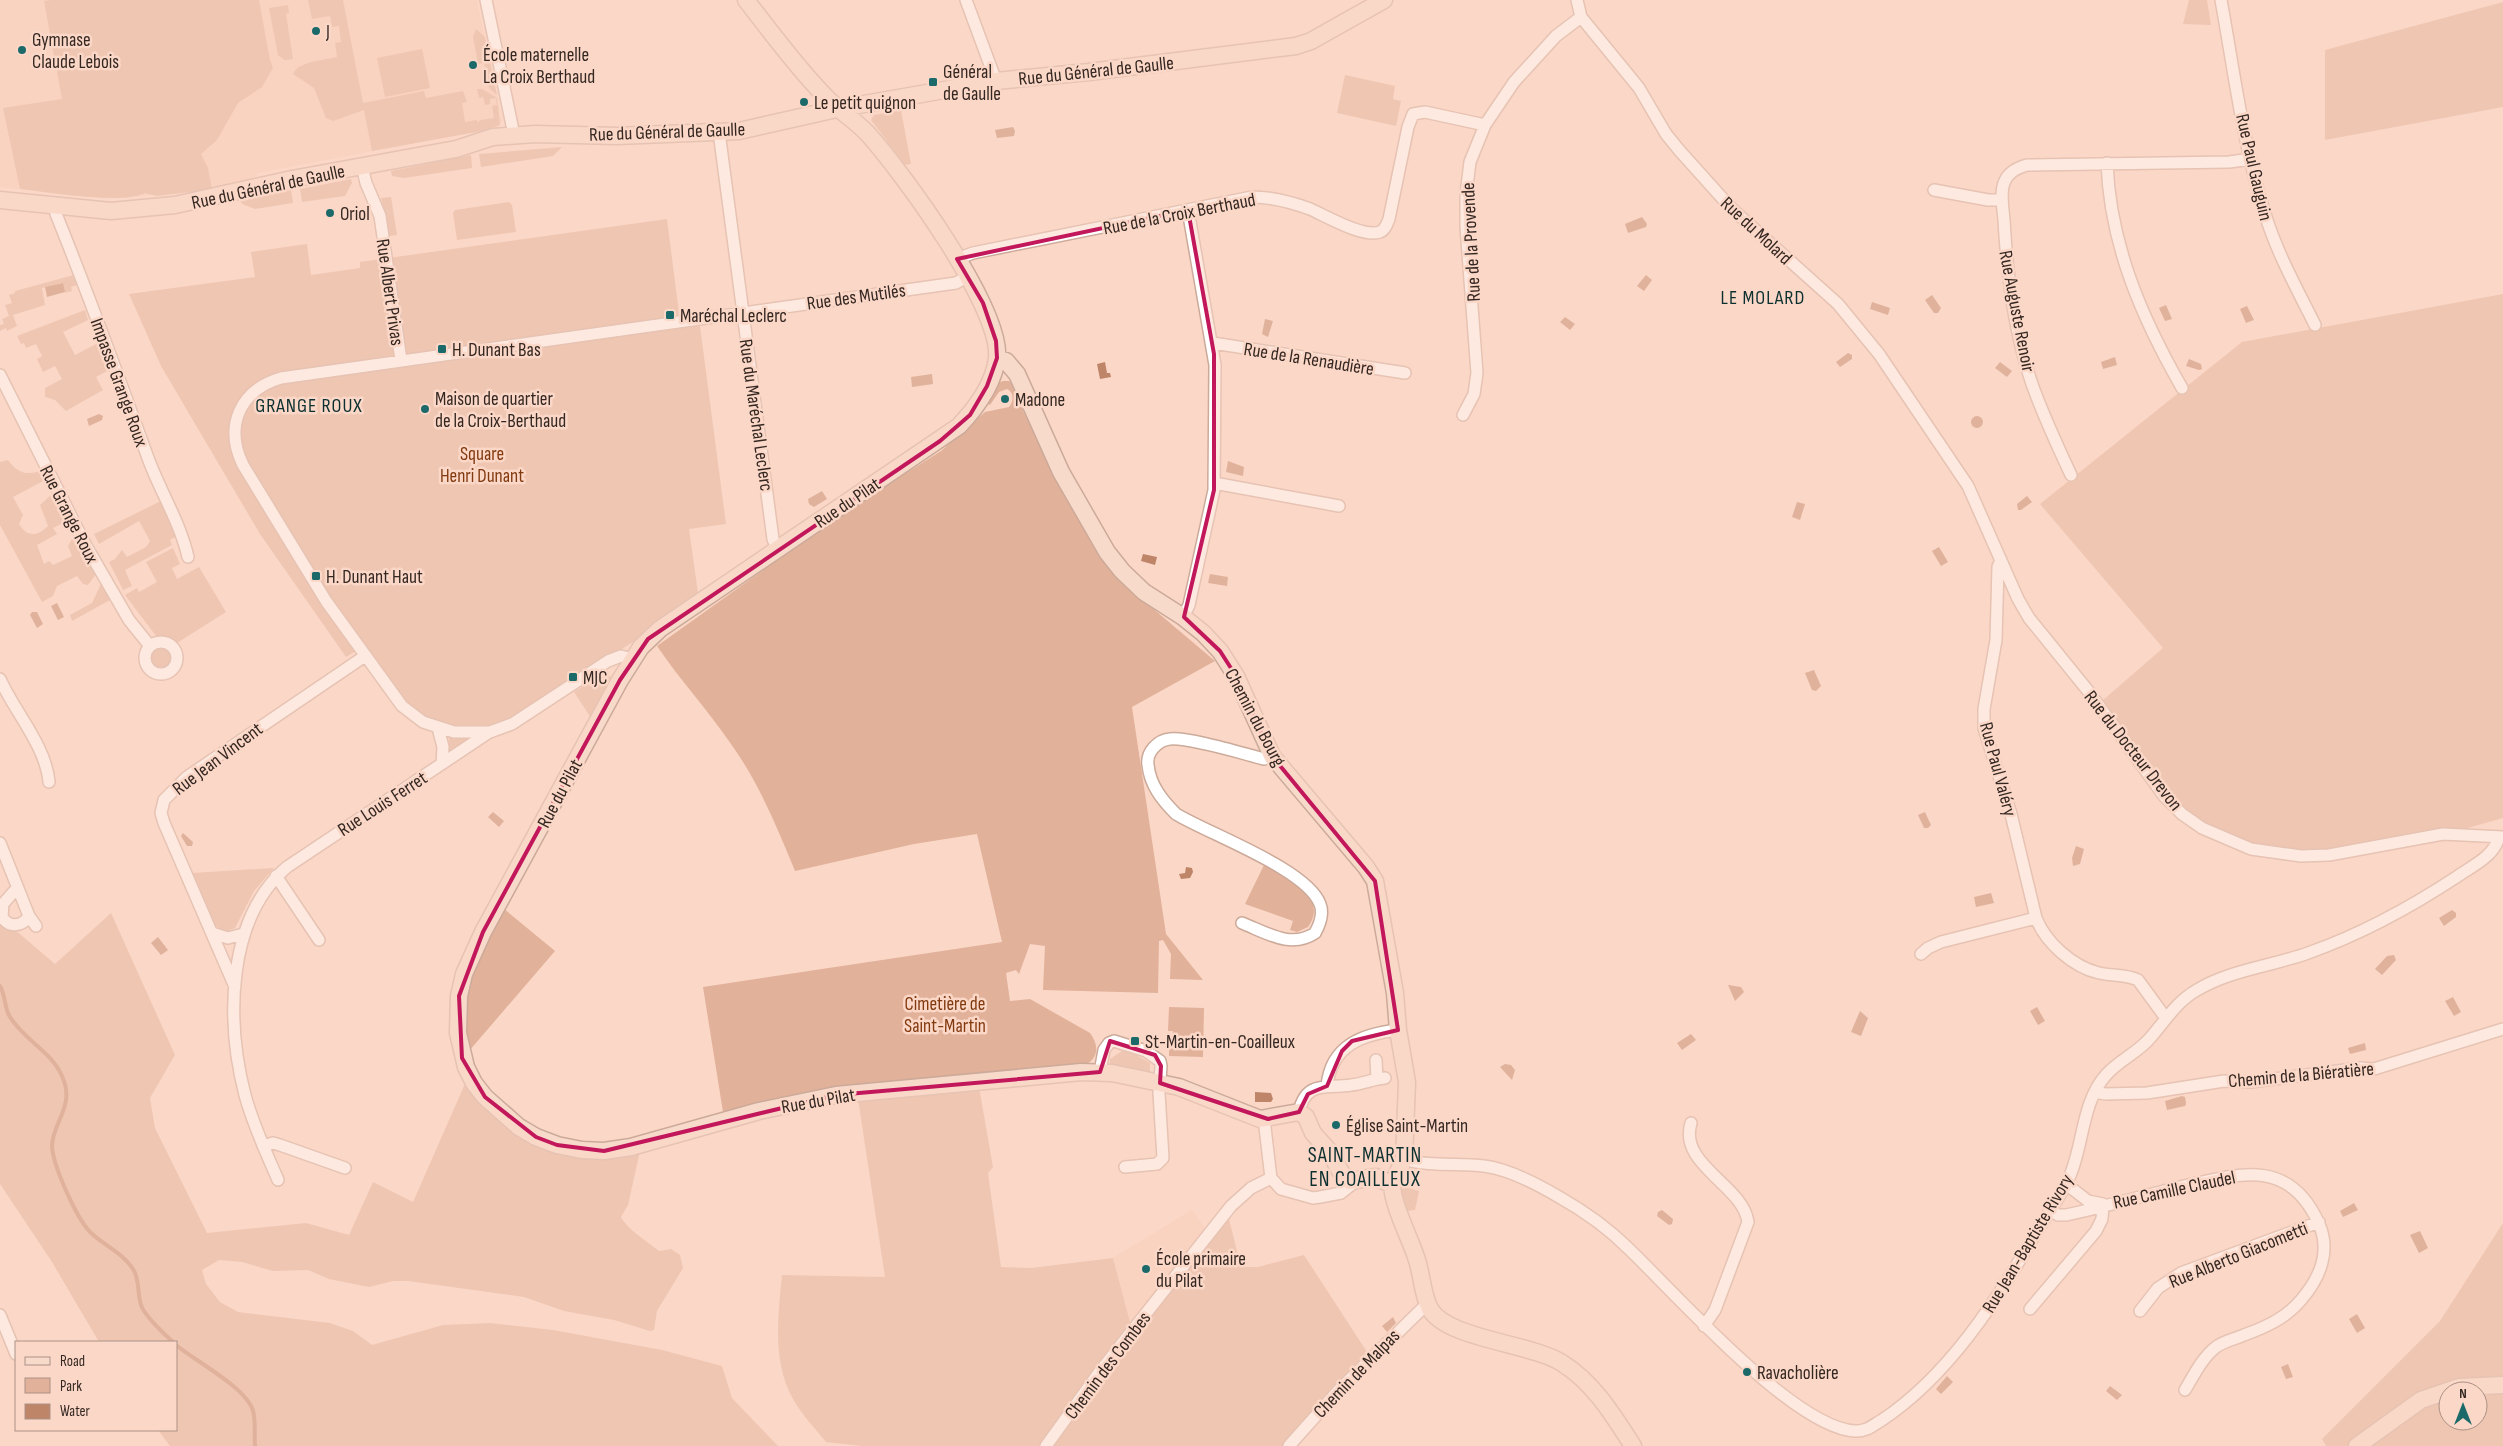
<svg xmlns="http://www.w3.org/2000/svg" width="2503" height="1446" viewBox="0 0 2503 1446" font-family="'Sofia Sans Condensed',sans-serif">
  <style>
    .built { fill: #f7ccb8 }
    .green { fill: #e1b19a; fill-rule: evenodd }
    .water { fill: #be8569 }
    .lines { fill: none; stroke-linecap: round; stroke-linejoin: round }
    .stream { stroke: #be8569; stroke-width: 4 }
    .street-casing { stroke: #ccaa9a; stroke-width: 14 }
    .secondary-casing { stroke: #ccaa9a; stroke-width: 19 }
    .street { stroke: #fff; stroke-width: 11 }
    .secondary { stroke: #f8dacb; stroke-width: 16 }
    .marked { fill: none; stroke: #c2185b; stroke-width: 4; stroke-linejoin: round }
    .poi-dot { fill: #1c696a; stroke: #fbd7c7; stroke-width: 2 }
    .labels { text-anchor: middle; stroke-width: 5; stroke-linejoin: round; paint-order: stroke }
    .poi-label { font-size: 19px; fill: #342721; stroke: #fbd7c7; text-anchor: start }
    .street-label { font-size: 19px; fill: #342721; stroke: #fbd7c7 }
    .park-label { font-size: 19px; fill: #81390f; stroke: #fbd7c7 }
    .neighbourhood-label { font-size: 20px; letter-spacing: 1px; fill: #0c3030; stroke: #fbd7c7 }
    .quarter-label { font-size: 21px; letter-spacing: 1px; fill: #0c3030; stroke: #fbd7c7 }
  </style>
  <rect width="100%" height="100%" fill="#fbd7c7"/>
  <path class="built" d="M0 0H477L502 121 498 127 258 173 256 177 212 189 180 194 103 197 0 187Z
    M1192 1210 1206 1230 1191 1250H1187L1183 1255V1261L1162 1286H1159L1157 1293 1133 1324 1130 1323 1113 1258Z"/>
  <path class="green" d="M51 0H259L270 60 273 68 262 87 238 103 217 140 201 154 208 168 212 189 157 196 145 193C126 205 45 192 20 189L3 108 62 99 44 1Z
    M308 0H343L363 103 424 91 426 98 463 91 467 102 462 103 465 122 477 120 478 123 480 120 494 118 492 106 497 105 496 98 490 99V104L485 105 483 97 479 98 477 89H482L497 98 500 125 482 131 372 151 364 110 333 121 326 118 314 88 293 74C298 61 325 60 337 57L335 43 341 42 339 26 332 27 330 16 312 19Z
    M2189 0H2207L2211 25 2183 24Z
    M2503 2V107L2325 140V50Z
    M288 5 289 13 286 14 293 59 285 60 278 55 269 8Z
    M476 29 485 37 497 95 489 88 484 63 478 64 473 37Z
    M422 49 430 88 385 97 377 58Z
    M1345 75 1395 86 1393 99 1401 101 1396 126 1337 113Z
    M901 110 911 164 905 165 871 120 874 115Z
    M562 147 553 156 481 167 479 154Z
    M471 155 472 168 404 178 392 176 391 171Z
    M351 179 352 183 345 196 302 202 300 189Z
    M291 190 293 203 255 209 242 204 240 200Z
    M391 197 397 235 389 236 381 198Z
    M509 202 512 205 516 232 457 240 453 213 455 210Z
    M667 219 679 313 698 311 726 524 689 529 698 593 657 621 644 635 513 718 488 727 452 728 432 721 414 712 364 646 346 657 260 534 161 366 129 294 255 277 251 252 307 244 311 275 360 268V262Z
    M74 275 77 285 71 287 72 291 65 293 62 283 42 288 45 305 13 315 17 326 7 331 6 328 0 331V325L4 324 2 319 9 316 5 305 12 303 9 295 15 293V291Z
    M2503 294V818L2436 837 2346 858 2327 861H2287L2258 856 2232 848 2193 827 2115 737 2102 701 2163 648 2040 504 2242 342Z
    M85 310 88 320 63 332 75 355 100 342 109 370 96 377 103 390 66 411 55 400 45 397V388L62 379 55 366 43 372 37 359 42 356 36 344 26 348 24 343 21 344 17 336Z
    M1003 381H1009L1014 385 1023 411 1094 548 1118 579 1215 661 1132 707 1166 934 1203 980 1170 979 1171 954 1163 940 1159 941 1158 993 1043 990 1045 946 1030 944 1019 974 1016 970 1006 973 1010 1001 1030 999 1090 1033C1099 1045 1099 1058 1085 1065L822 1089 723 1112 703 987 1002 942 977 834 914 844 795 871C777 827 759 783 731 744 708 710 680 680 657 646L840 515 941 451 985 412 1009 407C1013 402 1015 393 1007 389L999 392 990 405 987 403 996 384Z
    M8 460C17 472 25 476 40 471L45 480 13 497 23 515 19 524C27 537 37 537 48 526L40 505 52 494 67 521 53 528 57 534 37 545 44 564 49 561 53 565 72 556 68 546 73 537 96 574 88 585 83 584 77 576 57 586 53 596 42 602 0 525V462Z
    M161 501 177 536 170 540 172 545 125 570 132 586 123 590 109 562 115 559 122 550 127 557 146 547 150 541 139 521 99 544 94 534Z
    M173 548 180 564 172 568 177 579 199 567 226 612 177 643 167 637 156 636 125 595 137 588 139 592 157 582 146 562Z
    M101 584 110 600 72 621 70 615 92 603Z
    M150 658a11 11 0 1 1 22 0a11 11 0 1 1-22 0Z
    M604 673 610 676 611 681 591 718 574 692Z
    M449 736 465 738 467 741 449 752Z
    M1264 865C1286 876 1330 897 1308 927L1297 932 1290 930 1293 921 1245 904Z
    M274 868 254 891 235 928 224 932 214 924 192 873Z
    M503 908 555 951 469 1051C456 993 478 959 503 908Z
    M111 913 175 1055 150 1098 155 1128 207 1233 306 1223 349 1235 373 1182 413 1202 464 1086 467 1084 524 1137 640 1151 628 1205 621 1217C627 1229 648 1242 659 1251L671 1249 680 1255 683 1268 657 1311 654 1330 650 1331 614 1320 564 1311 524 1297 408 1281H393L369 1287 329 1279 308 1270 273 1271 242 1262 219 1260 202 1270 206 1284 220 1302 238 1312 330 1323 353 1331 372 1345 443 1325 490 1323 553 1330 662 1350 722 1366 732 1398 778 1446H170L158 1430H176V1342H99L52 1262 0 1184V917L55 964Z
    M1169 1007 1204 1008 1203 1057 1169 1056V1046H1172L1173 1031H1168Z
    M1122 1051 1131 1052 1150 1063V1071L1147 1073 1110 1065V1059Z
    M979 1087 993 1167 988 1173 1001 1267 1031 1268 1113 1258 1131 1326 1086 1381 1040 1446H862L826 1442C815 1428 801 1414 793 1399 772 1362 778 1316 782 1275L885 1277 858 1099Z
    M1401 1186 1419 1191 1415 1210 1406 1211 1401 1195Z
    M1228 1215 1241 1267H1258L1304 1255 1367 1352 1283 1446H1053L1159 1303Z
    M2503 1223V1446H2326L2322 1439 2440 1321ZM2448 1391H2478V1421H2448Z"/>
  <path class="water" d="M1013 127 1015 131 1014 136 997 138 995 130Z
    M1642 217 1647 224 1646 227 1628 233 1625 224Z
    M1646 275 1652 280 1644 291 1637 286Z
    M63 283 65 292 47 297 45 287Z
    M1932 295 1941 308 1938 313H1934L1925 300Z
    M1872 302 1890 308 1888 315 1870 309Z
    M2166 305 2172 319 2165 321 2159 308Z
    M2247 306 2254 320 2246 323 2240 309Z
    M1565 317 1575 324 1570 330 1560 322Z
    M1265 319 1273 321 1268 337 1262 334Z
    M1848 353 1852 355V359L1840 367 1836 362Z
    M2115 357 2117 365 2103 369 2101 362Z
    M2189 359 2201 364 2202 369 2199 370 2186 366Z
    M1105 362 1107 373H1110L1111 377 1100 379 1097 364Z
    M2000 362 2012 371 2007 377 1995 368Z
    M932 374 933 384 912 387 911 377Z
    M99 414 103 416 102 420 89 426 87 419Z
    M1971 422a6 6 0 1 1 12 0a6 6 0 1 1-12 0Z
    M1228 461 1244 467 1243 476 1226 472Z
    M822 491 827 499 814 507 809 504 808 499Z
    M2027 496 2032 502 2021 510H2018L2017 504Z
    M1797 502 1805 504 1800 520 1792 517Z
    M1939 547 1948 562 1941 566 1932 551Z
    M1143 554 1157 557 1155 565 1141 561Z
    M1210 574 1228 577 1227 586 1208 583Z
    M57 603 64 617 58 620 51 606Z
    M32 612H37L43 624 37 628 30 615Z
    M1814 670 1821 686 1816 691 1812 690 1805 673Z
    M493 812 504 821 499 827 488 817Z
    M1925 812 1931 825 1928 828H1924L1918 815Z
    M183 833 193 842 192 846H187L181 836Z
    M2076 846 2084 849 2080 864 2073 866 2072 858Z
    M1186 867 1192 868 1193 872 1190 878 1181 879 1179 874 1185 873Z
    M1991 893 1994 903 1976 907 1974 897Z
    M2452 910 2456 913V917L2444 926 2439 918Z
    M158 937 168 950 161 955 151 943Z
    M2394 955 2396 960 2382 975 2375 969 2387 956Z
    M1728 985 1741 987 1744 992 1735 1001Z
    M2453 997 2461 1012 2454 1016 2445 1001Z
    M2037 1007 2045 1021 2038 1025 2030 1011Z
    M1860 1011 1868 1018 1861 1036 1851 1032Z
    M1691 1034 1696 1040 1682 1050 1677 1043Z
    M2365 1043 2366 1050 2350 1054 2348 1048Z
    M1505 1064 1511 1065 1515 1070 1512 1080 1500 1067Z
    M1255 1092 1271 1093 1273 1099 1271 1102H1255Z
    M2182 1096 2185 1097 2186 1104 2185 1106 2167 1110 2165 1101Z
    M2354 1203 2358 1210 2343 1217 2340 1211Z
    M1662 1210 1673 1219 1672 1224 1669 1225 1657 1216 1658 1212Z
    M2420 1231 2428 1248 2419 1253 2410 1235Z
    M2357 1314 2365 1328 2357 1333 2349 1319Z
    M1393 1317 1396 1323 1387 1332 1382 1326Z
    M2288 1364 2293 1377 2286 1379 2281 1367Z
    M1947 1376 1953 1382 1941 1394 1936 1389Z
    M2110 1386 2122 1395 2117 1400 2106 1391Z"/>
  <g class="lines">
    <path class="stream" d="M0 986C6 996 4 1008 10 1017 24 1040 51 1051 62 1076 76 1106 52 1123 52 1146 53 1166 76 1217 90 1232 103 1245 122 1252 133 1269 140 1280 137 1293 141 1305 144 1315 165 1335 173 1342
      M176 1345C195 1361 247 1388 253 1411 256 1421 254 1435 255 1446"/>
    <g class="street-casing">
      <path id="street" d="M486 0 514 135
        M966 0 996 81
        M1577 0 1581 17 1639 88 1666 134 1679 150 1732 209 1838 304 1879 354 1968 486 2018 599 2029 618 2089 692 2164 796 2182 814 2202 828 2251 849 2301 856 2329 855 2443 834 2503 837
        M2221 0C2234 71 2243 145 2265 214 2277 253 2297 289 2315 325
        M719 132 773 539 777 549
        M2107 163C2110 245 2142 318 2182 388
        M362 166 366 183 380 216 401 360
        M1934 190 1988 200H2002
        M56 206V214C89 295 118 376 148 458 160 491 180 522 188 557
        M957 259 973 253 1252 197C1272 197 1291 202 1310 209 1326 216 1363 238 1380 232 1385 230 1387 224 1389 219L1408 127 1413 114 1425 112 1485 125
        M1213 343 1405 373
        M0 375 85 544 129 620 150 646
        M1463 415 1474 394 1477 373 1466 227V194L1470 162 1485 125 1514 82 1556 36 1581 17
        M2071 475C2057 445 2043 415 2032 384 2014 332 2007 275 2004 220 2003 209 2000 193 2004 183 2008 172 2017 168 2027 165L2229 162 2251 159
        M1214 483 1339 506
        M2001 560 1998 567 1996 640 1984 709V728L2011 814 2036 918C2046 943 2073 967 2099 973 2112 976 2126 974 2138 980L2165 1017
        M1183 617 1189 605 1214 490 1215 365 1188 210
        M145 658a16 16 0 1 1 32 0a16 16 0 1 1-32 0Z
        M633 659 621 656 608 661 512 724 490 732H454L423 722 402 706 326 601 243 465C224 426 240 390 281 378L956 283 968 276
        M0 679C14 711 46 746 49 782
        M438 728 443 747 442 764
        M0 843 29 916 36 926
        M276 876 319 940
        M17 888 3 904 2 917C9 928 22 927 29 916
        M1242 923C1267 933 1291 949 1315 933 1320 924 1324 914 1320 904 1307 869 1209 834 1176 814 1162 800 1150 785 1148 765 1146 752 1158 740 1170 739 1189 737 1244 754 1264 759L1272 756
        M212 933 228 938 243 934
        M1921 954 1928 948 1941 942 2036 918
        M235 987 164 823 161 813 164 800 187 777 365 656
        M1376 1060 1377 1079
        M1100 1072 1104 1050 1109 1043 1114 1041 1146 1051 1160 1061 1161 1066 1159 1093 1163 1158 1157 1164 1125 1167
        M1327 1086C1331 1045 1363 1034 1398 1030
        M2095 1092 2105 1094 2147 1093 2224 1081 2251 1082 2361 1068 2374 1069 2503 1029
        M1299 1112C1306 1080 1326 1089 1351 1085 1362 1084 1373 1079 1385 1078
        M1264 1119 1271 1178 1281 1189 1313 1198 1320 1197 1341 1193 1356 1181
        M1691 1123C1678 1165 1743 1185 1748 1222L1715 1310 1704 1326
        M263 1146 273 1143 280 1145 345 1168
        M1404 1159C1429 1167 1458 1163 1484 1166 1509 1169 1537 1184 1559 1197 1584 1211 1609 1229 1629 1249 1675 1293 1794 1428 1855 1431 1866 1432 1873 1425 1882 1420 1947 1377 1997 1301 2035 1234 2046 1216 2060 1198 2069 1178 2084 1145 2081 1103 2106 1075 2119 1060 2139 1052 2151 1037 2166 1020 2176 1002 2197 990 2230 970 2272 966 2308 953 2362 934 2411 907 2458 876 2474 865 2494 856 2499 837
        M278 1180C266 1152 253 1125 245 1095 226 1022 226 919 287 867L488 733
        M2066 1184 2088 1201 2103 1204
        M2050 1210 2058 1215H2066C2104 1207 2142 1196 2180 1187 2237 1174 2289 1156 2319 1224 2331 1251 2320 1278 2301 1300 2286 1318 2266 1327 2244 1335 2235 1339 2224 1341 2216 1347 2202 1358 2194 1375 2185 1390
        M2030 1309 2096 1231 2102 1219 2103 1204
        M2140 1311 2158 1288 2181 1273 2319 1222
        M0 1315 16 1354
        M1046 1446 1098 1374 1231 1206 1251 1188 1271 1178
        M1289 1446 1338 1391 1428 1303"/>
    </g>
    <g class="secondary-casing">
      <path id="secondary" d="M746 0C771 32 795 65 823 94 836 109 854 119 868 134 902 172 1002 308 997 358 994 383 976 408 959 426L660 629 641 647 620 680 483 932 464 974 459 996 458 1033 466 1067 474 1083 485 1097 519 1127 536 1137 557 1145 582 1150 604 1151 631 1147 759 1111 836 1095 1081 1072 1112 1073 1179 1087 1260 1119 1299 1112 1306 1117 1313 1133 1330 1152 1340 1171 1349 1181 1376 1177 1392 1185
        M0 200 111 211 175 205 292 179 456 149 493 137 535 134 617 136 739 131 841 108 996 81 1089 72 1296 46 1311 41 1384 0
        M997 358 1006 361 1017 374 1061 472 1107 552 1122 571 1144 592 1183 617 1203 633 1220 651 1236 676 1272 756 1366 867 1375 881 1395 993 1398 1030 1407 1082 1404 1159 1392 1185
        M1392 1185C1393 1206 1409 1236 1416 1257 1422 1273 1422 1294 1430 1309 1447 1339 1530 1343 1562 1363 1594 1383 1613 1415 1633 1446
        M2357 1446 2421 1400 2459 1387 2503 1385"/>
    </g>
    <use href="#street" class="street"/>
    <use href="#secondary" class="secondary"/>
  </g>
  <path d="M0 0H2503V1446H0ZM1188 210 1214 354V490L1184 617 1220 651 1236 676 1272 756 1375 881 1398 1030 1352 1041 1342 1051 1327 1086 1308 1094 1299 1112 1268 1119 1160 1083 1161 1066 1155 1055 1110 1041 1100 1072 836 1095 604 1151 557 1145 536 1137 485 1097 462 1058 459 996 483 932 620 680 648 639 940 441 970 415 987 386 997 358 996 341 983 303 957 259Z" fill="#fbd7c7" fill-opacity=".55" fill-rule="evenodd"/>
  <path class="marked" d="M1188 210 1214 354V490L1184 617 1220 651 1236 676 1272 756 1375 881 1398 1030 1352 1041 1342 1051 1327 1086 1308 1094 1299 1112 1268 1119 1160 1083 1161 1066 1155 1055 1110 1041 1100 1072 836 1095 604 1151 557 1145 536 1137 485 1097 462 1058 459 996 483 932 620 680 648 639 940 441 970 415 987 386 997 358 996 341 983 303 957 259Z"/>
  <g class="poi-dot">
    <circle cx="316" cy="31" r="5"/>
    <circle cx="22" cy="50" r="5"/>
    <circle cx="473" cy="65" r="5"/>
    <rect x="928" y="77" width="10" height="10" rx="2.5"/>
    <circle cx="804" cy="102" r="5"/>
    <circle cx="330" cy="213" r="5"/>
    <rect x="665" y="310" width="10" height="10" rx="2.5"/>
    <rect x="437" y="344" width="10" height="10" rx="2.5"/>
    <circle cx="1005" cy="399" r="5"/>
    <circle cx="425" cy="409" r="5"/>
    <rect x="311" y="571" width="10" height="10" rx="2.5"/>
    <rect x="568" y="672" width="10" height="10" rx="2.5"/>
    <rect x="1130" y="1036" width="10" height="10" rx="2.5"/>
    <circle cx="1336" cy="1125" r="5"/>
    <circle cx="1146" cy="1269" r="5"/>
    <circle cx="1747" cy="1372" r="5"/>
  </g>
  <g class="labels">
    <g class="poi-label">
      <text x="326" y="38">J</text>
      <text x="32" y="46">Gymnase<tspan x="32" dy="22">Claude Lebois</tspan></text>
      <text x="483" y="61">École maternelle<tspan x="483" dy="22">La Croix Berthaud</tspan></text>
      <text x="943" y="78">Général<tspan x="943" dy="22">de Gaulle</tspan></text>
      <text x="814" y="109">Le petit quignon</text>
      <text x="340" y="220">Oriol</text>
      <text x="680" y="322">Maréchal Leclerc</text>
      <text x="452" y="356">H. Dunant Bas</text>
      <text x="435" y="405">Maison de quartier<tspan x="435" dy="22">de la Croix-Berthaud</tspan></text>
      <text x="1015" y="406">Madone</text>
      <text x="326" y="583">H. Dunant Haut</text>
      <text x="583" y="684">MJC</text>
      <text x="1145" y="1048">St-Martin-en-Coailleux</text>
      <text x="1346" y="1132">Église Saint-Martin</text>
      <text x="1156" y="1265">École primaire<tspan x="1156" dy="22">du Pilat</tspan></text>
      <text x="1757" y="1379">Ravacholière</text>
    </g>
    <g class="street-label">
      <text transform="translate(1096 70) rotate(-6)" y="7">Rue du Général de Gaulle</text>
      <text transform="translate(667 131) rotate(-2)" y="7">Rue du Général de Gaulle</text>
      <text transform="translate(2255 167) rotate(77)" y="7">Rue Paul Gauguin</text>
      <text transform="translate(268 186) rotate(-12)" y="7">Rue du Général de Gaulle</text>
      <text transform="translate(1179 213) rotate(-11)" y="7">Rue de la Croix Berthaud</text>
      <text transform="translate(1757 230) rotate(43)" y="7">Rue du Molard</text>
      <text transform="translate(1470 242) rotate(-93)" y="7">Rue de la Provende</text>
      <text transform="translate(391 292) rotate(82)" y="7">Rue Albert Privas</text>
      <text transform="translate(856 296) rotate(-8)" y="7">Rue des Mutilés</text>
      <text transform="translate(2018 311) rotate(79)" y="7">Rue Auguste Renoir</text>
      <text transform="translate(1309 358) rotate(9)" y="7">Rue de la Renaudière</text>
      <text transform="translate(120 382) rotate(70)" y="7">Impasse Grange Roux</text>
      <text transform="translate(757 415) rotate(82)" y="7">Rue du Maréchal Leclerc</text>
      <text transform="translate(847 502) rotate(-34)" y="7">Rue du Pilat</text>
      <text transform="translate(70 514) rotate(63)" y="7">Rue Grange Roux</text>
      <text transform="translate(1256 717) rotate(62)" y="7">Chemin du Bourg</text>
      <text transform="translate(2134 750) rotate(52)" y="7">Rue du Docteur Drevon</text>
      <text transform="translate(217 758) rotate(-37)" y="7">Rue Jean Vincent</text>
      <text transform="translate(1999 769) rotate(75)" y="7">Rue Paul Valéry</text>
      <text transform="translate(559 793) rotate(-62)" y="7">Rue du Pilat</text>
      <text transform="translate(382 803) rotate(-33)" y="7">Rue Louis Ferret</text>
      <text transform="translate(2301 1074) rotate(-5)" y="7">Chemin de la Biératière</text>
      <text transform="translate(818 1100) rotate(-10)" y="7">Rue du Pilat</text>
      <text transform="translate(2174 1189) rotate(-12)" y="7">Rue Camille Claudel</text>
      <text transform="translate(2027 1243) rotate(-59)" y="7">Rue Jean-Baptiste Rivory</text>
      <text transform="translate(2238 1254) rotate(-22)" y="7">Rue Alberto Giacometti</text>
      <text transform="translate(1107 1365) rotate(-53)" y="7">Chemin des Combes</text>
      <text transform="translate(1356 1373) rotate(-46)" y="7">Chemin de Malpas</text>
    </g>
    <g class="park-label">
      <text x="482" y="460">Square<tspan x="482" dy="22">Henri Dunant</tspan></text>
      <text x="945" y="1010">Cimetière de<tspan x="945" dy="22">Saint-Martin</tspan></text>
    </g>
    <g class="neighbourhood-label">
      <text x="1763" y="304">LE MOLARD</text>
      <text x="309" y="412">GRANGE ROUX</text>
    </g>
    <g class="quarter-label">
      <text x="1365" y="1162">SAINT-MARTIN<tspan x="1365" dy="24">EN COAILLEUX</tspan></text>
    </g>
  </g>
  <rect x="15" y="1341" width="162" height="90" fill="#fbd7c7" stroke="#ab9185"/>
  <rect x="25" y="1357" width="25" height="8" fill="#f8dacb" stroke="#ab9185"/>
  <text x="60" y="1366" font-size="15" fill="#342721">Road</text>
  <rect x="25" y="1378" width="25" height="15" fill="#e1b19a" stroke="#ab9185"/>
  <text x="60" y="1391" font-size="15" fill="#342721">Park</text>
  <rect x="25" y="1404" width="25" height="15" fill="#be8569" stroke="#ab9185"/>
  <text x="60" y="1416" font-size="15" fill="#342721">Water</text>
  <g transform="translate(2463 1406)"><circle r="24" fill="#fbd7c7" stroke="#ab9185"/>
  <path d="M0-4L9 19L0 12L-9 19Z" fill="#1c696a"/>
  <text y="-8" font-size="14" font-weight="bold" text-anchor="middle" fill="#342721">N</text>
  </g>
</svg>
